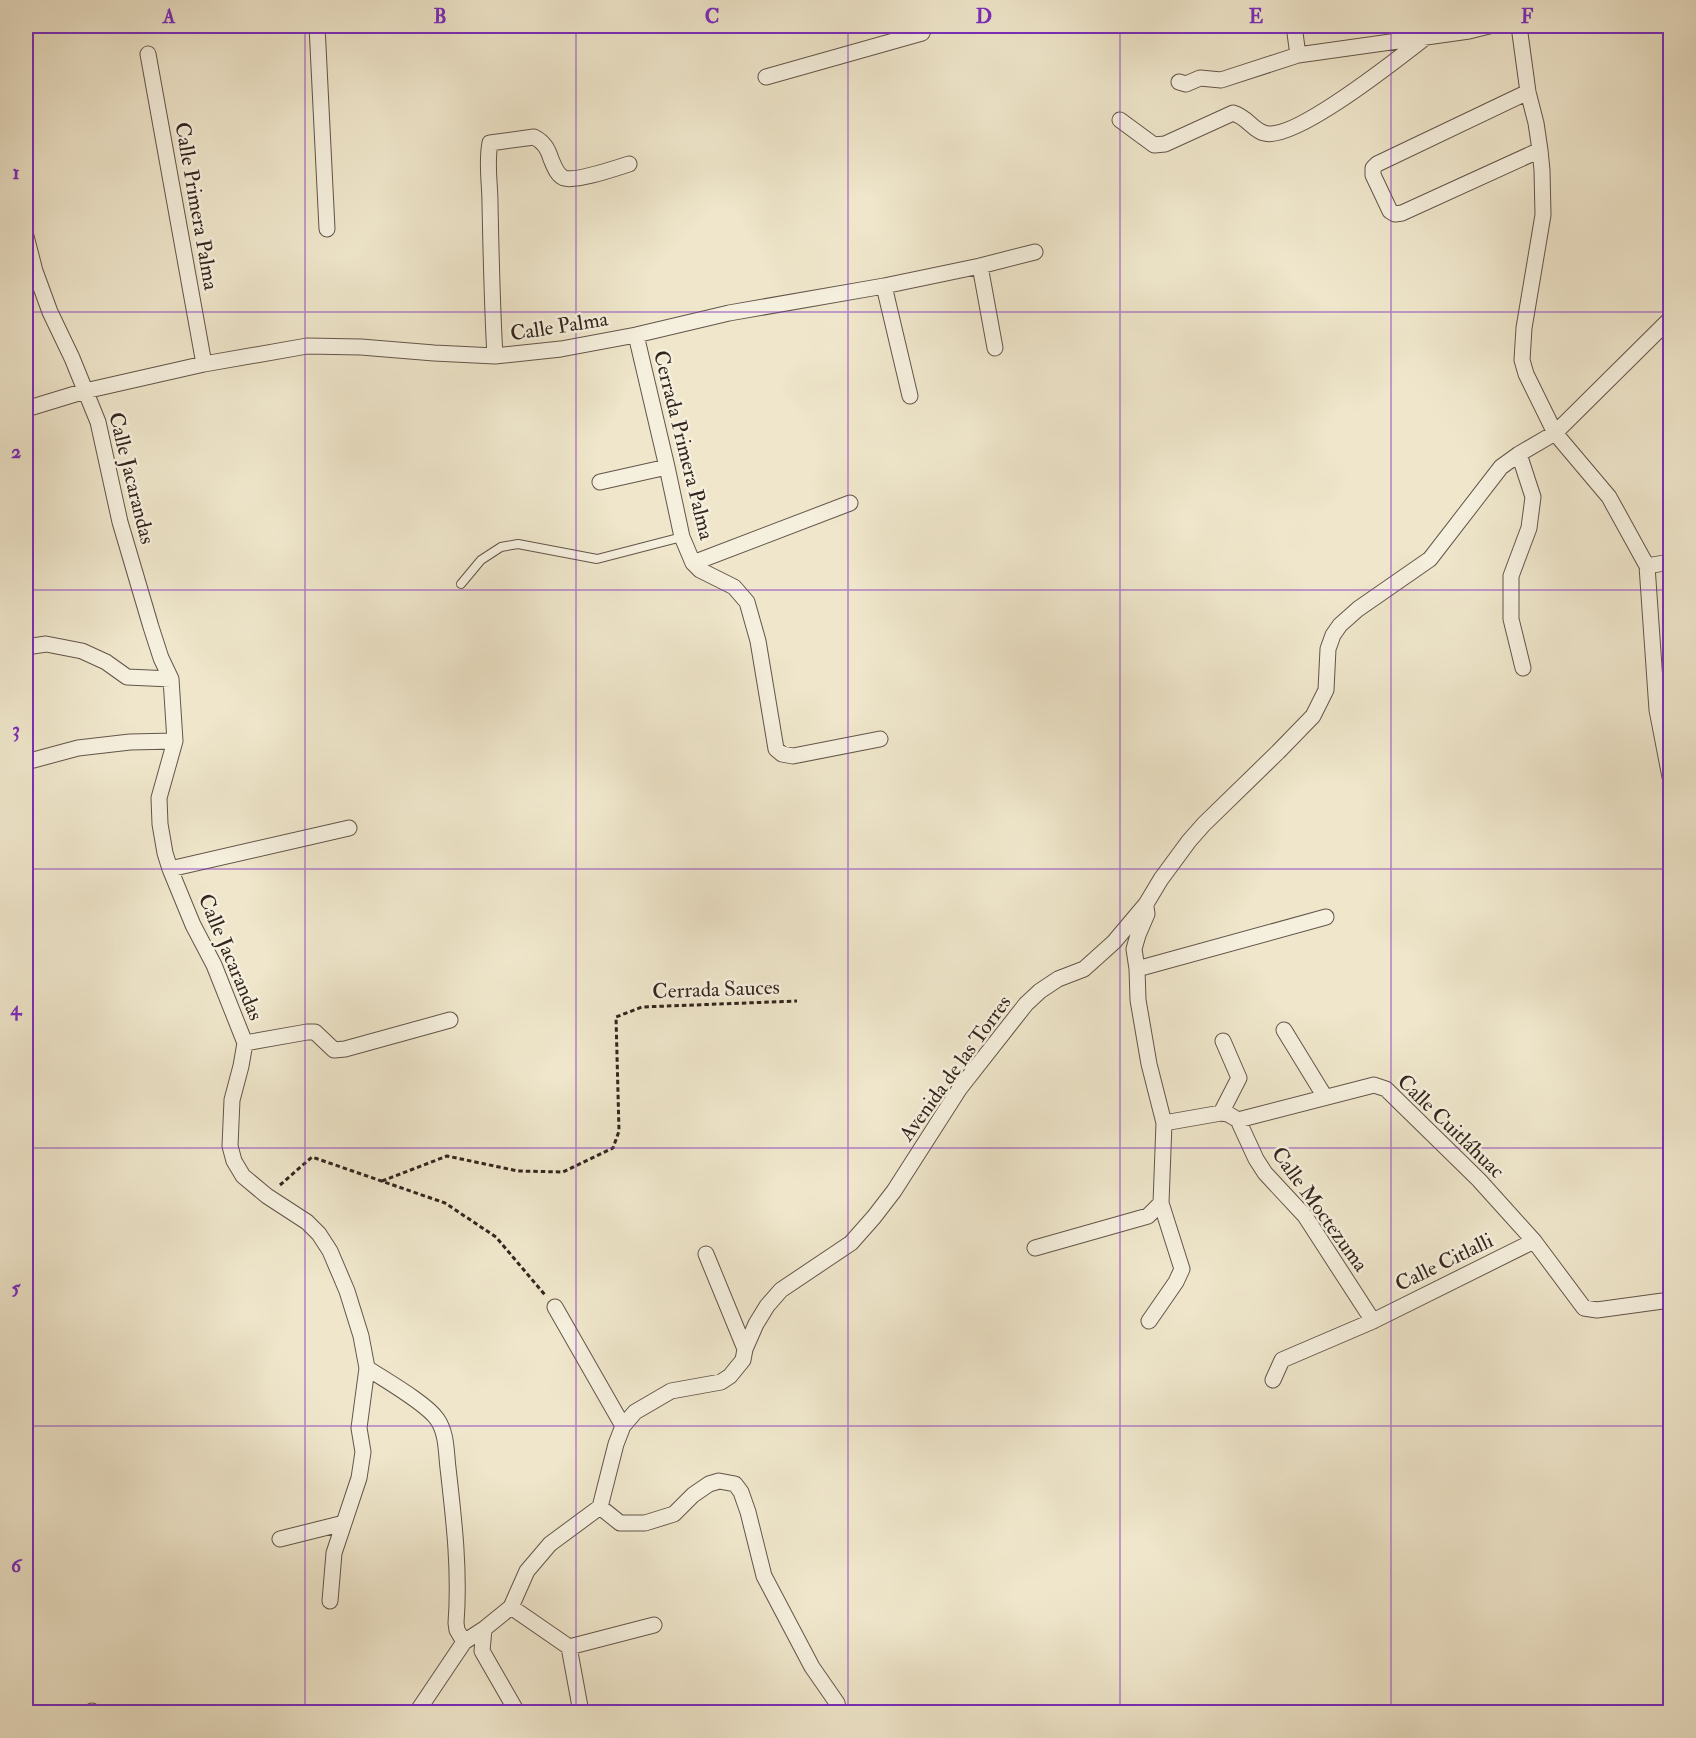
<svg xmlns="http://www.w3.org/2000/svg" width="1696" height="1738" viewBox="0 0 1696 1738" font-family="'IM FELL Double Pica',serif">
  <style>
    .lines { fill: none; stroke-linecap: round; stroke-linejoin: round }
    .lane-casing { stroke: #635549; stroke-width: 10 }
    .street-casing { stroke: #635549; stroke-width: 17 }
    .path { stroke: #34251e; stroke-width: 3; stroke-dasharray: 4.5 3; stroke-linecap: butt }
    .lane { stroke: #f5efdd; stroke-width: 8 }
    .street { stroke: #f5efdd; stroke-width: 15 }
    .grid { fill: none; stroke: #7b2cbf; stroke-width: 1.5; stroke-opacity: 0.55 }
    .labels { text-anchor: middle; stroke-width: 5; stroke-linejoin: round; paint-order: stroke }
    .street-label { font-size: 21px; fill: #34251e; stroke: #f5efdd }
    .neatline { fill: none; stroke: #7b2cbf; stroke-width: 2 }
    .grid-label { font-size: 20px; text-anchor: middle; font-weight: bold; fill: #7b2cbf }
  </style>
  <rect width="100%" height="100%" fill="#efe6cb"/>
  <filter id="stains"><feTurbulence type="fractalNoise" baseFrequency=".00333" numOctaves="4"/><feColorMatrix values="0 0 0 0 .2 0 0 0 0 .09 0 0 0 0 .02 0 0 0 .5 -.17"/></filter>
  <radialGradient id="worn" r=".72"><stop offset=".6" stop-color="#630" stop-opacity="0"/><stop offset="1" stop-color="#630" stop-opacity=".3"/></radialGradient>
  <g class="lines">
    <g class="lane-casing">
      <path id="lane" d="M461 584 481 560 501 547 518 544 597 559 682 537"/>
    </g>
    <g class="street-casing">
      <path id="street" d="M317 26 327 229
        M1294 26 1298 55
        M1519 26 1528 92 1536 123 1540 150 1542 170 1543 215 1524 328 1522 360 1526 374 1555 433 1609 497 1647 566 1657 710 1670 777
        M148 54 204 364
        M766 77 922 33 925 26
        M1179 82 1186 84 1200 78 1221 80 1298 55 1469 31 1489 26
        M1528 92 1377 164 1373 168V175L1390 211 1395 214 1402 213 1540 150
        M1120 120 1154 145 1165 144 1233 113C1247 117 1253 130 1264 133 1293 143 1400 57 1426 37
        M26 236 35 271 50 312 72 358 98 422 120 522 151 627 161 658 171 679 175 741 159 798 160 824 165 853 170 869 193 925 214 965 245 1043 241 1066 232 1100 230 1146 234 1161 243 1176 267 1196 307 1222 319 1234 330 1251 347 1291 361 1336 367 1368C385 1380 426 1403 437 1419 447 1433 446 1452 448 1468 454 1520 460 1571 456 1623L457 1630 464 1642
        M980 266 995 348
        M884 286 910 396
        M636 335 667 467 682 537 693 563 700 570 734 587 747 602 758 641 776 749 782 754 793 756 880 739
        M495 356C492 305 491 254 490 203 490 183 486 163 490 143L534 137C544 142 548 149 551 159 554 166 557 175 564 178 576 182 616 168 629 164
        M26 409 85 391 204 364 307 346 361 347 434 353 495 356 561 349 636 335 729 313 884 286 980 266 1035 252
        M1519 454 1533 497 1529 528 1511 576V619L1523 668
        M600 482 667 467
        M693 563 850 503
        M1647 566 1670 562
        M26 647 46 644 82 651 106 662 127 677 171 679
        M26 762 78 748 130 742 175 741
        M170 869 349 828
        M1146 907 1147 914 1138 935 1134 949 1137 969 1138 1000 1149 1064 1164 1123 1221 1113 1228 1114 1238 1120 1374 1085 1386 1089 1479 1180 1534 1241 1584 1308 1597 1310 1670 1300
        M1137 969 1326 917
        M1284 1030 1325 1097
        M245 1043 307 1032H315L334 1050 345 1049 450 1020
        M1221 1113 1239 1078 1223 1041
        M1238 1120 1256 1159 1265 1173 1305 1216 1373 1321
        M1035 1248 1148 1216 1161 1203
        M706 1254 745 1349
        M555 1307 623 1426
        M1149 1321 1176 1282 1182 1269 1161 1203 1164 1123
        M1273 1380 1282 1360 1373 1321 1534 1241
        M600 1507 620 1523H645L674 1514 693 1495 709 1484 719 1481 735 1484 741 1492 748 1512 764 1576 812 1667 837 1703 839 1712
        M280 1539 344 1523
        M330 1601 334 1553 359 1478 363 1452 359 1428 367 1368
        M511 1607 569 1647 654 1625
        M484 1629 482 1651 517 1712
        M569 1647 581 1712
        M92 1711V1712
        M417 1712 464 1642 484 1629 511 1607 527 1571 550 1544 600 1507 616 1444 623 1426 635 1412 671 1391 721 1382 730 1376 743 1360 745 1349 756 1324 767 1306 781 1290 851 1243 874 1217 894 1191 960 1088 1026 1004 1040 991 1058 979 1084 969 1114 942 1146 904 1161 879 1189 841 1204 824 1278 752 1313 716 1326 690 1328 649 1333 635 1340 625 1358 609 1430 559 1501 467 1519 454 1555 433 1670 319"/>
    </g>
    <path class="path" d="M382 1181 447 1156 518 1171 563 1172 613 1148 619 1131 616 1017 642 1007 797 1001
      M280 1185 312 1157 445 1203 496 1237 545 1295"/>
    <use href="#lane" class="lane"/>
    <use href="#street" class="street"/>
  </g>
  <path class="grid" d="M305 26V1712M576 26V1712M848 26V1712M1120 26V1712M1391 26V1712M26 312H1670M26 590H1670M26 869H1670M26 1148H1670M26 1426H1670"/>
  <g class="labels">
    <g class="street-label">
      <text transform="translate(197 206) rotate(80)" y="7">Calle Primera Palma</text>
      <text transform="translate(559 326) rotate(-9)" y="7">Calle Palma</text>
      <text transform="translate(684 445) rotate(76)" y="7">Cerrada Primera Palma</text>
      <text transform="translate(132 478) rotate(76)" y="7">Calle Jacarandas</text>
      <text transform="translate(231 957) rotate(67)" y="7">Calle Jacarandas</text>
      <text transform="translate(716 989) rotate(-2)" y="7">Cerrada Sauces</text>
      <text transform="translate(955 1068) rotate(-54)" y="7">Avenida de las Torres</text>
      <text transform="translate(1451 1126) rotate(44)" y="7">Calle Cuitláhuac</text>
      <text transform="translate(1320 1209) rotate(54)" y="7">Calle Moctezuma</text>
      <text transform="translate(1444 1262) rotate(-26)" y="7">Calle Citlalli</text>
    </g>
  </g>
  <rect width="1696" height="1738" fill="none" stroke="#efe6cb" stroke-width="66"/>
  <rect x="33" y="33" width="1630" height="1672" class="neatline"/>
  <g class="grid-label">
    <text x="169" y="23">A</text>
    <text x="440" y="23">B</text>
    <text x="712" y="23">C</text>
    <text x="984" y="23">D</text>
    <text x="1256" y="23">E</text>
    <text x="1527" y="23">F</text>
    <text x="16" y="179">1</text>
    <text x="16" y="458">2</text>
    <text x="16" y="736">3</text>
    <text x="16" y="1015">4</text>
    <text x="16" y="1294">5</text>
    <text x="16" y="1572">6</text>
  </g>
  <rect width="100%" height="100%" filter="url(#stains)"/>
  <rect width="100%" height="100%" fill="url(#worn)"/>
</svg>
